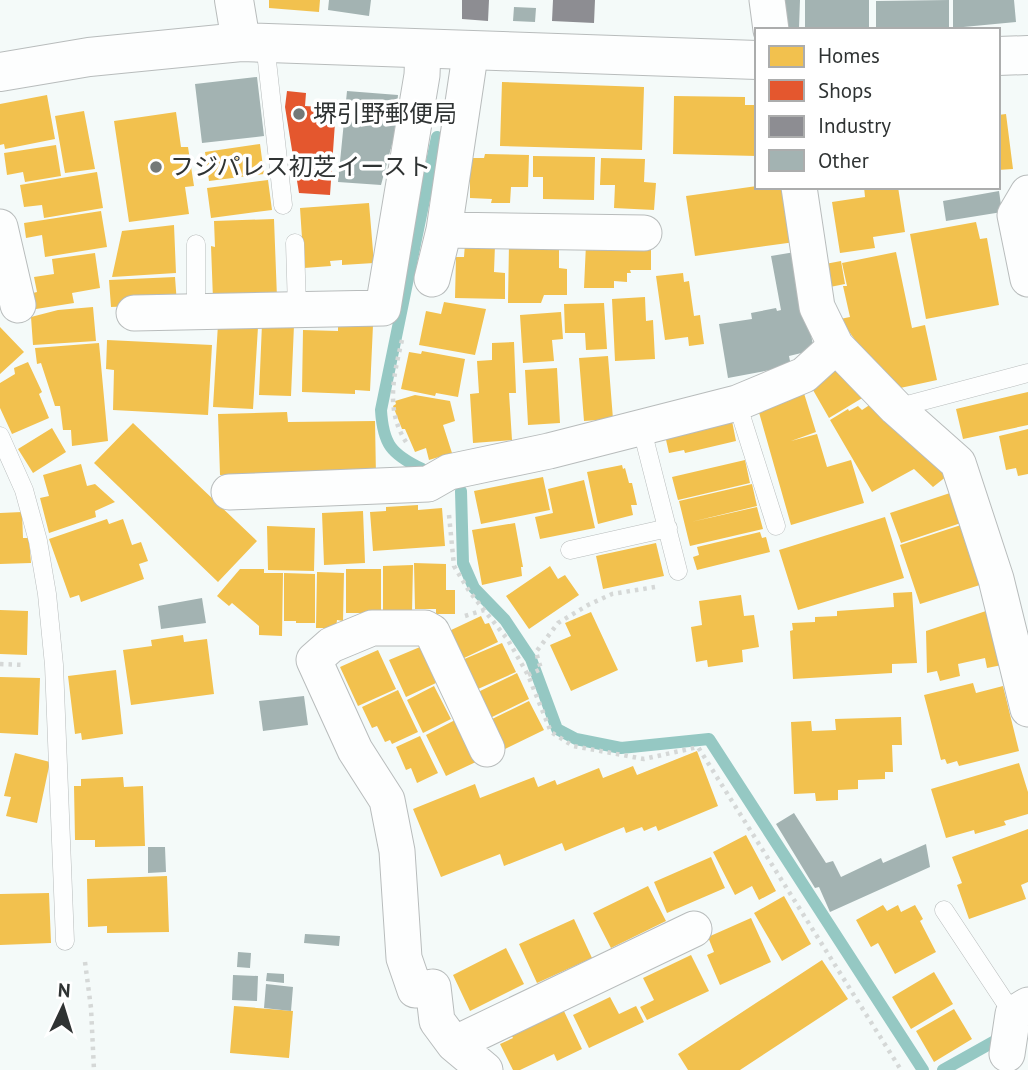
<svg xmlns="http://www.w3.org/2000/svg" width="1028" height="1070" viewBox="0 0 1028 1070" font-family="'PT Sans','Noto Sans JP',sans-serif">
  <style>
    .homes { fill: #f2c14e }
    .shops { fill: #e4572e }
    .industry { fill: #8d8d92 }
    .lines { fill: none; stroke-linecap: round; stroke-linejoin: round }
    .stream { stroke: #95c8c3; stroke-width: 12 }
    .building { fill: #a3b3b2 }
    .lane-casing { stroke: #b8bcbc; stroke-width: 19 }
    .street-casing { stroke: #b8bcbc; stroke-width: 37 }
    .secondary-casing { stroke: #b8bcbc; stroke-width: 40 }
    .path { stroke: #d5d8d7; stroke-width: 4.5; stroke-dasharray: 3.5 5; stroke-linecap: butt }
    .lane { stroke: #fdfefe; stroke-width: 18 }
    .street { stroke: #fdfefe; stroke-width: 35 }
    .secondary { stroke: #fdfefe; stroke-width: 38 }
    .poi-dot { fill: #747978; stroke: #fff; stroke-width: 2.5 }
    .labels { text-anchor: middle; stroke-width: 7; stroke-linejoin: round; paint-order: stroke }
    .poi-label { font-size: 24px; fill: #2f3333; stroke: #fff; text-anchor: start }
  </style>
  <rect width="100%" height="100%" fill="#f4faf9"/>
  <path class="homes" d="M269 0H320L319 12 269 8Z
    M502 82 644 87 642 150 500 146Z
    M47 95 55 139 5 149 4 144 0 145V104Z
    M674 96 745 97V105H757V156L673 154Z
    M84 111 95 169 65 173 55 116Z
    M176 112 181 147H188L194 186 185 187 189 214 129 222 114 121Z
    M1006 114 1013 169 998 170V115Z
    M260 144 264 174 209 181 205 152Z
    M56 145 61 176 25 182 23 172 7 175 4 153Z
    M485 154 529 155 528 187H511L510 203H491L492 199 470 198V158H484Z
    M533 156 595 157 594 200 543 199V177H533Z
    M601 158 645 159 644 182 656 183 654 210 614 208 615 185H600Z
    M97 172 103 208 44 218 42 205 24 207 20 185Z
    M268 180 272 210 211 218 207 188Z
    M757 186 788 187 795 242 695 256 686 196Z
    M864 187H898L905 232 873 237 875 248 840 253 832 202 865 197Z
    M369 203 374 263 342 265V260L330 261 331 266 304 268 300 208Z
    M101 211 107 247 45 257 42 235 26 238 24 223Z
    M274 219 277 298 213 299 211 246 215 247 214 221Z
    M976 222 980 239 987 238 999 305 926 319 910 234Z
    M174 225 176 273 112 277 122 231Z
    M509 243 559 244V268L567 269V295H544L541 303H508Z
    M465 244 495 245 494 272 505 273V299L455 298 456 257H464Z
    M586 244 625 250H651V270H630L631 273H627V282L614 281V288H584Z
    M896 252 912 328 925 325 937 380 891 390 840 319 850 317 843 286H847L842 263Z
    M95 253 100 288 72 293 74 303 36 309 33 293 37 292 34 277 54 274 52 259Z
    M841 261 845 284 825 288 820 265Z
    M683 273 684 282 689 281 694 316 700 315 704 344 689 346 688 337 665 340 656 276Z
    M175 277 177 304 111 307 109 280Z
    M645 297 646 321 653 320 655 359 615 361 612 299Z
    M444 302 486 309 475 355 419 345 426 311 441 314Z
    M604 303 607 349 586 350 585 333H565L564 304Z
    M93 307 96 341 33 345 31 317 58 310Z
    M561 312 563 339 552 340 554 361 523 363 520 315Z
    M218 324 258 327 253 409 213 407Z
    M262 324 294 325 291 396 259 395Z
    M338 324 373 325 370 391 355 390V394L302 392 303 330 338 331Z
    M0 327 24 352 0 374Z
    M107 340 212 345 208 415 113 410 114 370 106 369Z
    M514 342 516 393H509L512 440 473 443 470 394 479 393 477 361 492 360V343Z
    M99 343 108 441 72 446 71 430H63L60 406H55L41 363 37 364 35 348Z
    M422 351 465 359 458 397 436 393 435 396 401 389 409 352 421 354Z
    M608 356 613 419 584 421 579 358Z
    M28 362 42 392 39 394 49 418 12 434 0 408V383L15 374 14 368Z
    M844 362 864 397 829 418 809 383Z
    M557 368 560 423 528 425 525 370Z
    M803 390 816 432 791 441 817 434 827 467 851 460 864 503 791 525 758 409Z
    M1028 392V425L963 439 956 409Z
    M415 395 450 401 455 421 443 425 452 453 429 460 426 448 415 452 405 429H402L393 406 396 404 395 401Z
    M871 404 947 476 933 487 914 469 872 492 830 420 848 409 849 411 858 406 862 410Z
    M287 412 288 422 375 421 376 477 289 473 220 475 218 414Z
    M731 416 736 441 685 453 684 450 669 453 664 431Z
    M133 423 257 541 218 582 94 463Z
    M52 428 66 452 33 473 18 449Z
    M1028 429V474L1018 476 1016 468 1006 470 999 436Z
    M745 460 750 483 678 500 672 477Z
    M81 464 87 486 95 484 115 502 95 511 96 517 49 533 40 498 49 496 43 475Z
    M622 465 623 469 625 468 629 483H632L637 505H631L633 515 598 524 587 472Z
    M543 477 550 510 481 524 474 491Z
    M584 480 595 528 540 539 535 517 553 513 548 489Z
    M752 484 757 506 691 522 757 507 763 529 690 546 679 501Z
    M953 492 964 522 901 543 890 513Z
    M418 505V510L442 508 445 546 373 551 370 512 386 511V507Z
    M363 511 365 563 324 565 322 513Z
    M22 512 23 538H29L31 563 0 564V513Z
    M885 517 904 578 798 610 779 550Z
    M107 519 109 524 123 519 132 545 141 542 148 561 139 564 144 579 81 602 79 595 70 598 49 539Z
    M515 523 523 567H521L522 576 482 585 472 530Z
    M964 524 983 584 920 604 900 545Z
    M267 526 315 528 314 571 268 570Z
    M760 532 762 538 766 537 770 552 697 570 693 557 699 555 697 547Z
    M656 543 664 576 603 589 596 556Z
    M414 563 446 564V590H455V614H436V609H415Z
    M413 565 412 612H383V566Z
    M550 566 558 579 565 575 579 595 529 629 506 596Z
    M240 569H264V573H283L282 636 259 635V626L232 603 229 606 217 596Z
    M346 569H381V613H346Z
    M317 572 344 573 343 621 337 620 336 628H316Z
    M284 573 315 574V623H296V621H284Z
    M912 592 917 663 892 664V673L793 679 790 631 793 630 792 623 815 622V617L837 616V611L894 607 893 593Z
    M741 595 744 616 754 615 759 647 742 650 743 662 708 667 707 660 696 662 691 627 702 625 699 601Z
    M992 609 1002 665 987 668 985 658 958 664 960 676 940 681 937 671 927 673 926 631Z
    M0 610 28 611 27 655 0 654Z
    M591 612 618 670 571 691 550 645 571 636 565 623Z
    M481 616 485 624 489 623 498 642 462 659 449 631Z
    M183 635 184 642 207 639 214 694 131 705 123 650 152 646 151 640Z
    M502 643 516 672 478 689 474 680 471 682 462 660Z
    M420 647 436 683 406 697 389 660Z
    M378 650 396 689 358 706 340 667Z
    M116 670 123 734 82 740 81 733 75 734 68 676Z
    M517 673 529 699 490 718 478 692Z
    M0 677 40 678 38 735 0 733Z
    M973 683 976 693 1003 686 1019 751 959 766 957 761 947 764 945 759 941 760 924 695Z
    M434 686 451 719 423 733 407 700Z
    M398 690 418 732 392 744 390 740 385 742 377 726 372 728 362 707Z
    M529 701 544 730 505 749 490 720Z
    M901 717 902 745H892L893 772H885V779L858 780V789L838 790V800L816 801 815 793 794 794 791 722 811 721 812 731 836 730 835 719Z
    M457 719 478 761 446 776 426 735Z
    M420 736 438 773 417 783 411 768 406 770 396 747Z
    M697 751 718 806 658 831 656 826 644 831 642 827 626 833 624 827 565 851 562 843 504 866 500 854 441 877 413 809 475 784 480 798 534 777 538 787 555 780 557 785 599 768 603 778 633 766 637 775Z
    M15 753 50 762 37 823 6 816 11 797 4 796Z
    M1019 763 1028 792V814L1004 821 1006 825 975 834 974 830 946 838 931 789Z
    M123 777 124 787 143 786 145 846 95 847V840H75L74 786H81V779Z
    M1028 829V882L1021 885 1026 899 969 919 957 885 962 883 952 857Z
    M746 835 776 891 759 900 752 886 735 895 713 852Z
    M711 857 725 888 667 913 654 882Z
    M167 876 169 932 107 933V926L88 927 87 879Z
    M648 886 666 921 611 948 593 913Z
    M49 893 51 943 0 945V894Z
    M784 896 811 944 782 961 754 913Z
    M883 905 887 911 898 905 901 912 915 905 923 919 920 921 936 952 895 974 878 943 871 947 856 920Z
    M751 918 771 962 720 985 707 955 714 952 708 937Z
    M574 919 592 958 537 983 519 944Z
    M506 948 524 984 470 1011 453 975Z
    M691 955 709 991 647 1020 640 1007 654 1000 643 978Z
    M822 960 848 999 740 1070H688L678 1054Z
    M934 972 953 1004 911 1029 892 997Z
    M610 997 619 1014 636 1006 644 1022 589 1048 573 1015Z
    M234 1006 293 1011 289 1058 230 1053Z
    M563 1009 582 1049 557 1061 554 1054 520 1070H513L500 1044 513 1038 510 1033Z
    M954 1009 972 1039 934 1062 916 1031Z"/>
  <path class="shops" d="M287 91 306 93 305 106 336 108 330 195 299 193 285 107Z"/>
  <path class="industry" d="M462 0H489L488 21 462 19Z
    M553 0H595L594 23 552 21Z"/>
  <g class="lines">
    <path class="stream" d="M422 469C391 454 383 444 381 410L437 137
      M461 491 463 563 474 588 505 620 531 659 557 729 576 739 621 748 709 739 923 1070
      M943 1070 1002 1037"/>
  </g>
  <path class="building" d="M329 0H371L369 16 328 10Z
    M784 0H800L799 28H783Z
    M805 0H869V30H805Z
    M949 0V30L876 29V1Z
    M953 0H1014L1016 22 953 28Z
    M514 7 536 8 535 22 513 21Z
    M257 77 264 136 202 143 195 84Z
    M347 91 398 95 394 137 381 185 338 182Z
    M999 191 1002 212 946 221 943 201Z
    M795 252 814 350 789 356 791 366 728 378 719 324 752 319 751 313 776 308 777 311 781 310 771 256Z
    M202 598 206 623 161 629 158 606Z
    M304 696 308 725 263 731 259 701Z
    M794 813 826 863 833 861 841 877 881 858 883 863 926 844 930 867 830 912 819 887 815 888 776 824Z
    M148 847H165L166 872 148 873Z
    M305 934 340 936 339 946 304 943Z
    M238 952 251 953 250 968 237 967Z
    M267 973 284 974V983L266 981Z
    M233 975 258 976 257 1001 232 1000Z
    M266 984 293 987 291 1011 264 1008Z"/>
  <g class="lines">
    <g class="lane-casing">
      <path id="lane" d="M265 43 283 205
        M295 243 297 309
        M196 312V244
        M737 403 776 526
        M896 408 1028 373
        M641 426 678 571
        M0 436 24 490 38 541 47 594 54 665 65 941
        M570 550 668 528
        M944 910 1013 1014"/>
    </g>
    <g class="street-casing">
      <path id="street" d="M767 0 771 30
        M799 187 817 307 836 346 896 408 958 463 996 579 1028 709
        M1028 193 1015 215 1028 279
        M0 227 18 305
        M444 230 644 233
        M432 279 444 230 471 49
        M134 313 383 308 422 75 423 48
        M229 492 428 484 449 472 549 451 737 403 804 375 836 346
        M454 1044 694 929
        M1007 1054 1013 1014 1028 1005
        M485 1070 454 1044 437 1021 433 987 415 990 404 958 397 851 387 800 355 750 314 660 331 645 372 628H425L432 632 487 749"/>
    </g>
    <g class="secondary-casing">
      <path id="secondary" d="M234 0 241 42
        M998 56 1028 55
        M0 72 89 57 241 42 757 60"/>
    </g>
    <path class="path" d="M402 340C393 378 385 412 408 445
      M449 515 454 566 469 591 508 640 528 675 551 732 573 746 644 759 698 747 901 1070
      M465 616 484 610
      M0 664 25 665
      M528 675 541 669 536 652 558 623 588 605 612 594 655 587
      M85 962 91 1008 94 1070"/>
    <use href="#lane" class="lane"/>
    <use href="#street" class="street"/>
    <use href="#secondary" class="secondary"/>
  </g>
  <g class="poi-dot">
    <circle cx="299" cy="114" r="7"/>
    <circle cx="156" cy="167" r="7"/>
  </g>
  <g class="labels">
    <g class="poi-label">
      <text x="313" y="122">堺引野郵便局</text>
      <text x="170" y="175">フジパレス初芝イースト</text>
    </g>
  </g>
  <rect x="755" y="28" width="245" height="161" fill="#ffffff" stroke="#acadad" stroke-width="2"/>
  <rect x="769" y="46" width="35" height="21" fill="#f2c14e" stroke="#acadad" stroke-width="2"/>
  <text x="818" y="63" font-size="21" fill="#2f3333">Homes</text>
  <rect x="769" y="80" width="35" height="21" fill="#e4572e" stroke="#acadad" stroke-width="2"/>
  <text x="818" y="98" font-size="21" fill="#2f3333">Shops</text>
  <rect x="769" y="116" width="35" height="21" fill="#8d8d92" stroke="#acadad" stroke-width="2"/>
  <text x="818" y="133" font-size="21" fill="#2f3333">Industry</text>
  <rect x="769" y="150" width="35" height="21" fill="#a3b3b2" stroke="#acadad" stroke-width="2"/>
  <text x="818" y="168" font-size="21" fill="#2f3333">Other</text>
  <g transform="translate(63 1007) rotate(4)" stroke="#ffffff" stroke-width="5" paint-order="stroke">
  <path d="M0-5L12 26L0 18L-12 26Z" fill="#2f3333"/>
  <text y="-10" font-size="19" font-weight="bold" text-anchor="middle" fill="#2f3333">N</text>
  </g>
</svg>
